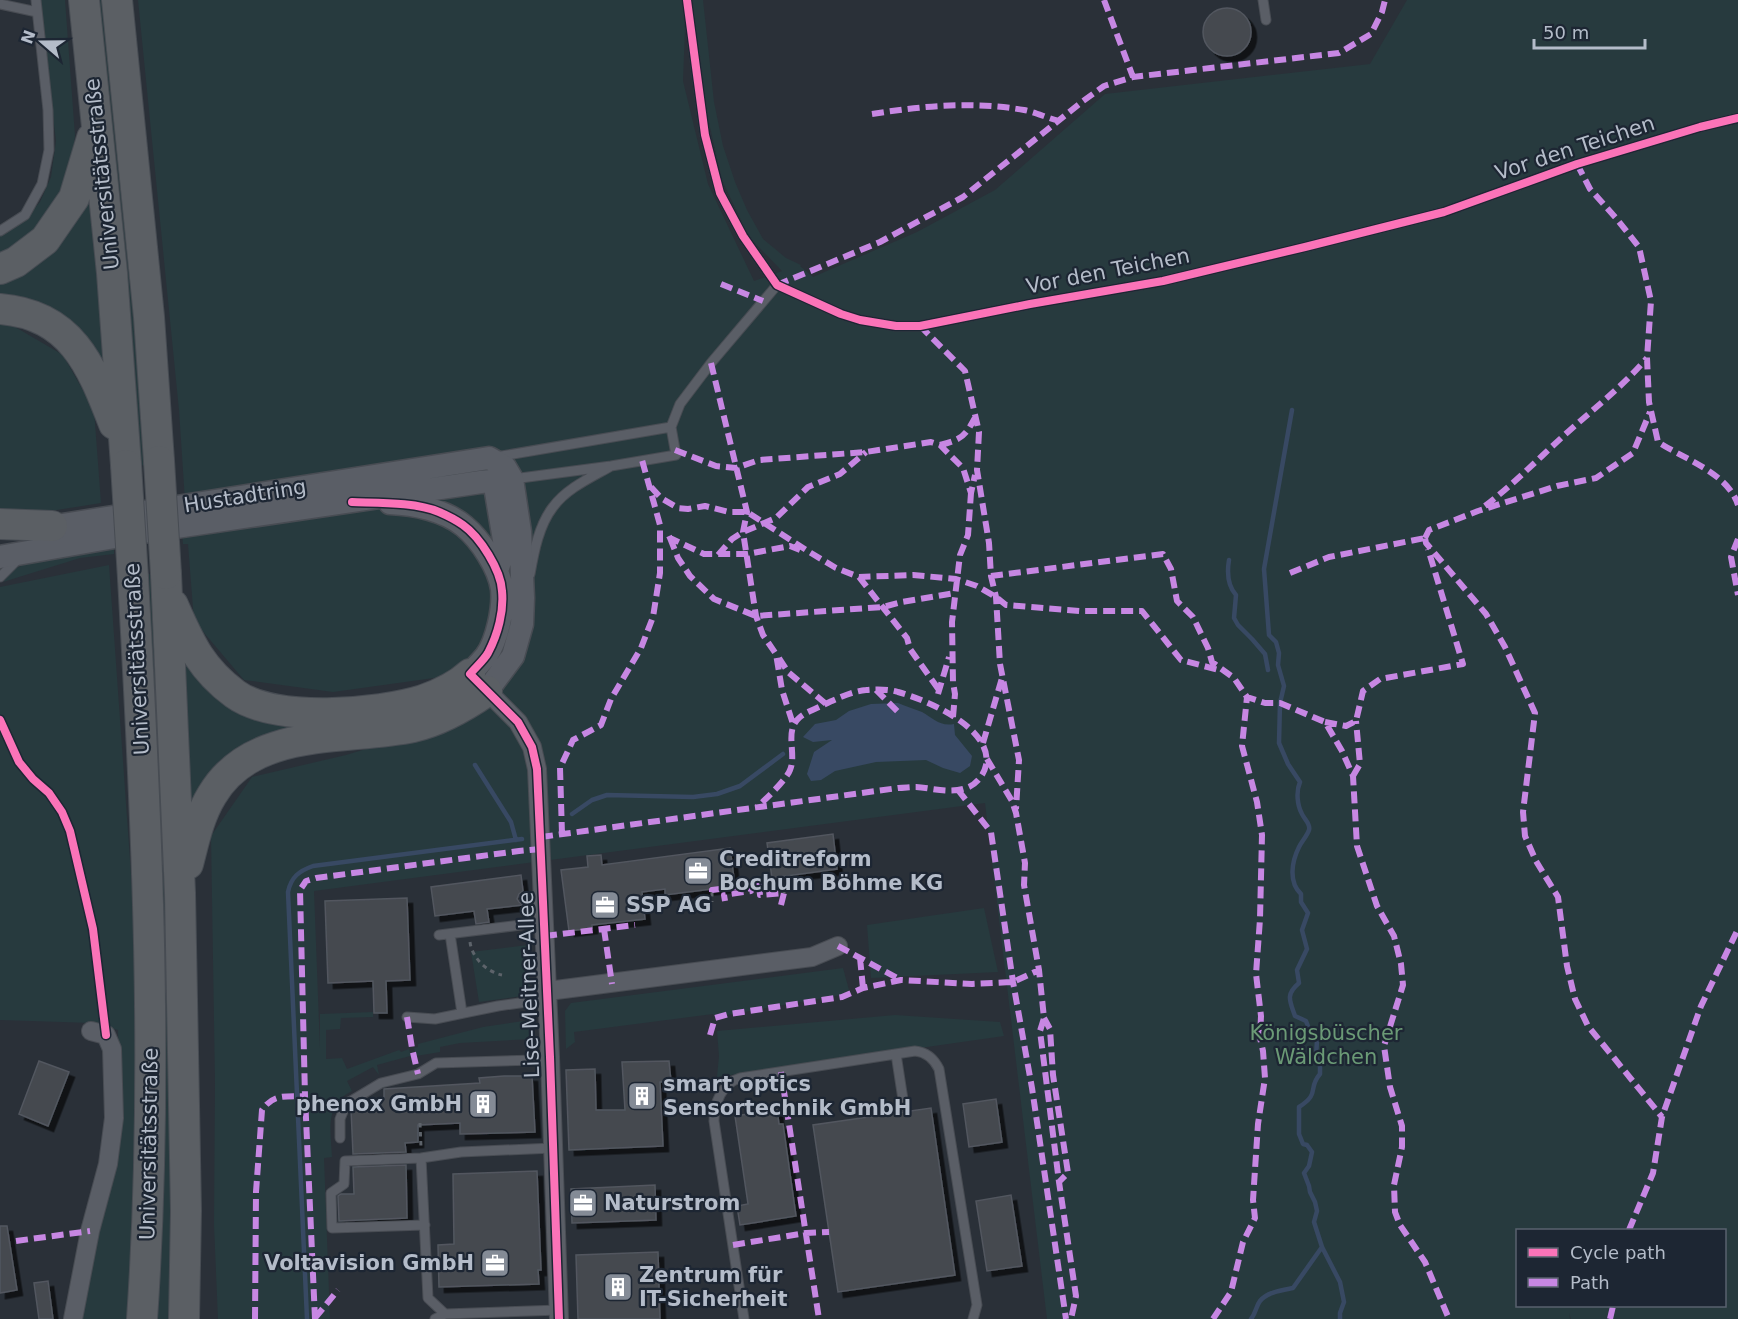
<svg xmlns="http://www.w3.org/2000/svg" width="1738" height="1319" viewBox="0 0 1738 1319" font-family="'DejaVu Sans',sans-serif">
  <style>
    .green { fill: #273a3e; fill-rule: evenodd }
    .water { fill: #384963 }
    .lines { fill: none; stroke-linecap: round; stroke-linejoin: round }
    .stream { stroke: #384963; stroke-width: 4.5 }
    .building { fill: #444950; stroke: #52575f; stroke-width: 1.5; filter: url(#shadow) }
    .service-casing { stroke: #484c53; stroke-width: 11 }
    .minor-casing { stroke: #484c53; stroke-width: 20 }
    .tertiary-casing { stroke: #484c53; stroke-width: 25 }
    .trunk-casing { stroke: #474c53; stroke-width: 32 }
    .path { stroke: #5d636a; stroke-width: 3; stroke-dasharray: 4.5 4.5; stroke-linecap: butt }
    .service { stroke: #5a5e66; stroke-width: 9 }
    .minor { stroke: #5a5e66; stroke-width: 18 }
    .tertiary { stroke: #5a5e66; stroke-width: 22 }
    .trunk { stroke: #5b5f64; stroke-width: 30 }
    .trunk-bridge-casing { stroke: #474c53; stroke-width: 32; stroke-linecap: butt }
    .trunk-bridge { stroke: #5b5f64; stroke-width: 30 }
    .quiet { stroke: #c787e3; stroke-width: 6; stroke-dasharray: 12 6; stroke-linecap: butt }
    .cycleway-casing { stroke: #1d2633; stroke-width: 11 }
    .cycleway { stroke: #fb73b8; stroke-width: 8 }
    .labels { text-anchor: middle; stroke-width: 4.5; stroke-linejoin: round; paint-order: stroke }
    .street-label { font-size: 21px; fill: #b4bcc9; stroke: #1d2633 }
    .poi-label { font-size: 21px; font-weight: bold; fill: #b4bcc9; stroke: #1d2633; text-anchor: start }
    .park-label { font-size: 21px; fill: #6b9a76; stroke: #1d2633 }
  </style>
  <defs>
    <filter id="shadow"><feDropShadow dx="5.5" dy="5.5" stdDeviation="0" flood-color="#0009"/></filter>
  </defs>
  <rect width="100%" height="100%" fill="#2a3038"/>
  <path class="green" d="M39 0H65L75 136 70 175 49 220 0 257V234L28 215 40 202 51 177 56 141Z
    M96 0H106L147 465 138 466Z
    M138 0H682L685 29 683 81 708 184 754 281 782 271 749 237 722 180 702 92 691 0H703L714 102 723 146 735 182 747 210 763 239 786 258 801 265 800 266 813 277 917 232 995 190 1105 94 1370 64 1407 0H1738V1319H1571L1569 1313 1570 1319H1047L985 803 314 891 320 1049V1014L373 1012V1017L341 1018 340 1029 326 1030V1059L342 1058 347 1069 399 1050 401 1052 409 1049 414 1066 410 1056 377 1065 379 1075 373 1067 347 1081 352 1091C324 1104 331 1132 332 1157L324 1158 330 1319H218L214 1225 215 1082 211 836 252 777 346 755 475 716 318 729 192 816 181 648 204 678 348 721 441 677 333 692 244 680 194 621 188 544H183L182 532 187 531 179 410ZM1518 1230H1724V1306H1518Z
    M91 183 108 366 0 298V280Z
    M0 324H10L63 355 94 410 101 503 38 513 0 510Z
    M114 544V554L80 558 3 582 14 569 27 563Z
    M109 565 136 944 139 1232 132 1319H79L102 1208 120 1148 118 1030 93 1023 0 1020V587Z
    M154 573 168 850 173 1319H154L145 575Z
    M984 908 998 972 871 978 867 925Z
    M528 945 530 995 479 1002 471 952Z
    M843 968 849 990 841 995 715 1017 713 1014 574 1032 575 1042 566 1049 565 1011 571 1003Z
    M895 1015 1000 1022 1004 1036 717 1077 719 1056 717 1031Z
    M530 1020 531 1039 460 1043 440 1047V1052L416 1056 414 1048 418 1047V1044L483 1027Z"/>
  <path class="water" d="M898 703C905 706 914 709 922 712 933 718 940 727 954 724L955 735 972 756 970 766 960 773 943 768 926 760 876 762 835 771 821 780 811 781 807 774 814 752 832 740 813 742 803 737 815 724 836 720 849 711 871 704Z"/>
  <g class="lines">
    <path class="stream" d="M1292 410 1264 569 1269 635 1276 642 1279 653 1278 665 1284 686 1280 703 1279 743 1288 764 1300 782C1296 791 1297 805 1302 814 1304 819 1311 824 1309 830 1307 836 1302 841 1299 847 1292 861 1288 882 1301 894V902L1308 913 1302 930 1307 949 1297 970 1299 983C1285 995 1290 1001 1295 1016L1306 1021 1309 1029 1317 1040 1316 1057 1320 1066V1074C1307 1089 1321 1093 1299 1107V1134L1303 1144 1307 1145 1312 1152 1309 1166 1304 1173 1309 1186 1310 1192 1315 1202 1317 1211 1314 1222 1322 1247 1340 1282 1344 1302 1340 1313V1319
      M1229 560C1227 572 1228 586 1236 595L1234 618 1238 625 1252 639 1265 654 1268 670
      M475 765 511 822 516 840
      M572 814 592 800 607 795 693 797 717 794 740 786 783 754
      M307 1319 288 892C291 877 299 871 313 866L522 839
      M1251 1319C1256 1313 1256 1306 1260 1301 1267 1292 1283 1290 1293 1288L1322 1247"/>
  </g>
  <path class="building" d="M1203 32a24 24 0 1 1 48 0a24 24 0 1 1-48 0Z
    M833 834 837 869 772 878 767 843Z
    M730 848 735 886 665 895V889L642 892 645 919 592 925V928L569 931 561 870 588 867 587 856 601 855 602 865Z
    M521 875 523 891 519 894 517 899 519 902 523 905 487 909 489 922 476 924 474 911 435 916 431 887Z
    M407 898 410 980 386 981 387 1013H374L373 981 328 983 325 901Z
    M39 1061 69 1072 48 1126 19 1114Z
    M669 1061 671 1082H660L663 1146 569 1150 566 1070 595 1069 596 1110H625L622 1062Z
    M504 1076H532L535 1132 460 1134V1123L418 1125V1142L405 1143 406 1152 353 1154 351 1109 375 1107 374 1104H381L380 1099 384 1098V1089L480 1083 479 1078Z
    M996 1099 1002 1142 969 1147 963 1104Z
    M931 1108 955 1275 838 1292 813 1125Z
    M777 1110 779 1124H783L796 1216 740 1225 737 1206 748 1204 735 1116Z
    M406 1165 407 1218 339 1221 338 1196 341 1194H354L353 1167Z
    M537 1171 541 1270H538L539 1284 439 1287 438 1245 454 1244 453 1174Z
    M655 1185 656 1220 572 1223 571 1189Z
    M1011 1195 1022 1266 987 1271 976 1201Z
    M0 1226H7L17 1290 0 1293Z
    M658 1252 660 1319H578L576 1255Z
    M48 1281 53 1319H39L34 1283Z"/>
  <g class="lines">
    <g class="service-casing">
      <path id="service" d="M687 0 705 135 720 193 743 236 777 285 841 314 860 320 896 326H920L1030 304 1163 281 1305 247 1444 212 1577 164 1700 127 1738 118
        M1263 0 1266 20
        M0 4 37 12
        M0 231 25 215 42 184 49 150 48 110 36 0
        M671 427 680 404 711 363 777 285
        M496 457 671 427
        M513 479 611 466 676 455 671 427
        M530 574C534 551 539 525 553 507 567 488 592 477 611 466
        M0 577 17 560
        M524 898H543
        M450 934 462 1013
        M439 935 521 925
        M407 1017 435 1019 498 1006 548 999
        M896 1054 904 1106
        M340 1138V1119L346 1104 381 1083 418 1074 436 1063 535 1060 550 1057
        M421 1158 428 1298 445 1314
        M425 1225 332 1228 331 1193 344 1184 345 1161 421 1158 461 1152 553 1148
        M435 1319 445 1314 559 1310
        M744 1319 714 1121C714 1103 722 1083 740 1078L915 1051C926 1052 934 1059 939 1069L977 1305 973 1319"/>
    </g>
    <g class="minor-casing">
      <path id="minor" d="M480 684 518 722 532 747 537 769 550 1057 559 1319
        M548 991 812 957 838 946
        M73 1319 90 1231 108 1164 114 1118 112 1049 106 1035 91 1031"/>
    </g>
    <g class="tertiary-casing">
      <path id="tertiary" d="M494 480 505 546 497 571
        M390 503C414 504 445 510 464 526 481 540 499 568 502 589 504 608 497 641 486 656 481 662 475 668 470 674
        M37 529 489 458 505 467 512 479 520 532 523 598 522 624 513 656 487 691
        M0 557 149 531 481 482 512 479"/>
    </g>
    <g class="trunk-casing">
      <path id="trunk" d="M84 0 112 273 126 465
        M117 0 149 317 159 461
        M0 269 16 262 45 240 74 198 92 138
        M0 309C72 315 91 365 114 424
        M0 524 52 526
        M166 574 180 893 186 1211 184 1319
        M133 578C147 825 159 1072 142 1319
        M173 605C190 643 200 668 235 694 275 723 378 714 423 700 440 694 457 686 470 674
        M188 864C194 841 199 816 212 795 253 726 346 741 413 727 440 721 464 707 487 691"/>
    </g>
    <path class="path" d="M783 881 784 893
      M712 892V902
      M470 942C472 958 487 972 502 975
      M420 1123 421 1147"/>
    <use href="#service" class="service"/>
    <use href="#minor" class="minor"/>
    <use href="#tertiary" class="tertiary"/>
    <use href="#trunk" class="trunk"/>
    <g class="trunk-bridge-casing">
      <path id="trunk-bridge" d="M159 461 166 574
        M126 465 133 578"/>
    </g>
    <use href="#trunk-bridge" class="trunk-bridge"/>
    <path class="quiet" d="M1104 0 1133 77
      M872 114C922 106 973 101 1024 110 1035 112 1047 118 1059 121
      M1577 164 1590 189 1616 218 1639 247 1651 301 1647 358 1649 402 1658 442C1684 459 1728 473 1738 505
      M721 284 763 301
      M777 285 880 242 963 197 1083 101 1104 86 1133 77 1339 53 1371 34 1382 12 1385 0
      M920 326 965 371 979 432 977 470 989 543 991 576 996 597 1000 664 1019 760 1016 809
      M711 363 747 512 743 532 756 616 763 635 776 654 782 690 793 724
      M940 445C963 439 965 436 976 416
      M675 450 716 466 736 468 759 460 866 452 931 442 940 445 963 468 971 493 975 475
      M651 487 661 498 678 508 688 509 705 506 729 512H747L811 553 836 568 859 577 913 575 956 579 977 586 996 597 1006 605 1080 611H1142L1181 660 1219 670
      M1485 506C1515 483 1541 456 1569 431 1596 407 1623 386 1647 358
      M669 536 670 538 704 554H747L790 546 800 550
      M670 538 678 558 690 576 714 599 756 616 883 607 902 602 955 593
      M1425 538 1426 543 1486 614 1505 647 1535 713 1523 812 1525 836 1536 861 1558 897 1567 966 1575 999 1588 1026 1662 1117
      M1425 538 1429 530 1478 511 1557 486 1596 478 1633 453 1650 412
      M1738 539 1731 557 1738 595
      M718 555 732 539 743 532 776 518 808 487 840 474 866 452
      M1290 573 1329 557 1425 538
      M991 576 1163 554 1171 569 1177 601 1193 617 1208 648 1212 662 1234 678 1247 697 1265 703H1280L1325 722 1342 751 1353 776 1357 846 1377 906 1394 936 1401 964 1403 985 1384 1046 1390 1087 1402 1126V1147L1394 1185 1395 1212 1400 1225 1425 1262 1449 1319
      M859 577 907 638 910 649 939 690
      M779 658 788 672 826 704
      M876 690 898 712
      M938 694 949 657
      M953 717 955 694 953 682 952 622 960 555 968 535 971 493
      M1325 722 1346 726 1356 721 1363 691 1380 679 1463 664 1428 549
      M983 743 1002 678
      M987 759 1012 801 1016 813 1025 863 1024 885 1039 970 1044 1018 1040 1031 1059 1182 1076 1296 1071 1319
      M1353 776 1360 764 1356 721
      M958 790 991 832 1013 982 1032 1088 1066 1319
      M562 834 560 768 573 740 601 725 611 699 641 648 653 617 660 573V525L642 460
      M541 837 898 788C904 788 910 787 916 787 932 788 950 794 966 788 976 785 984 775 986 765 993 728 927 700 898 692 889 689 876 689 866 690 853 691 836 699 823 705 816 709 805 712 799 718 784 731 797 754 790 770 787 779 765 800 757 807
      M712 892V890L750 885 751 891 724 895 725 901
      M781 905 784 893 760 895 759 884 783 881
      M604 929 612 984
      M545 936 635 925
      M838 946 901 980
      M860 958 863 988
      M407 1017 412 1048 418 1074
      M1044 1018 1050 1029 1053 1075 1068 1173 1059 1182
      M710 1035 715 1018 729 1014 842 997 863 988 901 980 972 984 1013 982 1039 970
      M781 1072 819 1319
      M1629 1230 1653 1173 1662 1117 1701 1006 1738 929
      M16 1241 90 1231
      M733 1245 806 1233 829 1232
      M315 1318 338 1290
      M255 1319 256 1192 262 1110C274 1093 286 1097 305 1096
      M315 1319 305 1096 300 890 306 881 316 878 519 851 541 849
      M1213 1319 1231 1292 1243 1242 1255 1218 1253 1200 1258 1124 1265 1078 1263 1051 1260 1038 1261 1016 1256 974 1260 919 1262 835 1257 802 1242 746 1247 697
      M1610 1319 1613 1306"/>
    <g class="cycleway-casing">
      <path id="cycleway" d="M687 0 705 135 720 193 743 236 777 285 841 314 860 320 896 326H920L1030 304 1163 281 1305 247 1444 212 1577 164 1700 127 1738 118
        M352 502C377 503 416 502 439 512 446 515 456 520 463 525 480 537 501 570 502 591 504 611 498 634 488 653 484 660 476 667 470 674L518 722 532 747 537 769 550 1057 559 1319
        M0 720 19 762 33 779 49 793 62 812 70 831 93 929 106 1035"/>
    </g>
    <use href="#cycleway" class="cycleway"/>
  </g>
  <defs>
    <g id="office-square" transform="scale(1.5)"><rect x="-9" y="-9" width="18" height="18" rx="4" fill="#848b96" stroke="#1d2633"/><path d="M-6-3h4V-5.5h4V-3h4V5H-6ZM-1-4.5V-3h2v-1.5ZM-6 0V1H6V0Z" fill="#fff"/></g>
    <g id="building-square" transform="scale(1.5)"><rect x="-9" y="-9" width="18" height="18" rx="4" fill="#848b96" stroke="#1d2633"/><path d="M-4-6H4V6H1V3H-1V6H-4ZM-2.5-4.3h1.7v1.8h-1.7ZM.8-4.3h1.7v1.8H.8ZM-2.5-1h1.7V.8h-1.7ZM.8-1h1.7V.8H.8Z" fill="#fff"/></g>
  </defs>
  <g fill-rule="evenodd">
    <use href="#office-square" x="698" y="871"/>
    <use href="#office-square" x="605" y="905"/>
    <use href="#building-square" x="642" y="1096"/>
    <use href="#building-square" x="483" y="1104"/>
    <use href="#office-square" x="583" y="1203"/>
    <use href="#office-square" x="495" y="1263"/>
    <use href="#building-square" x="618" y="1287"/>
  </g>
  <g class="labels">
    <g class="street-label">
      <text transform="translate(1575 148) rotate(-18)" y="7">Vor den Teichen</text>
      <text transform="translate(102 174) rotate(-96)" y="7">Universitätsstraße</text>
      <text transform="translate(1108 271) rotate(-11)" y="7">Vor den Teichen</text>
      <text transform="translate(245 496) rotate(-9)" y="7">Hustadtring</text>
      <text transform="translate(137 659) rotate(-93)" y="7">Universitätsstraße</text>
      <text transform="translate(529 985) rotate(-92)" y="7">Lise-Meitner-Allee</text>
      <text transform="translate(149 1144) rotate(-89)" y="7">Universitätsstraße</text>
    </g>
    <g class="poi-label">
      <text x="719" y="866">Creditreform<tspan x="719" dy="24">Bochum Böhme KG</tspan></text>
      <text x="626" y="912">SSP AG</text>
      <text x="663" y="1091">smart optics<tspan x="663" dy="24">Sensortechnik GmbH</tspan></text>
      <text x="462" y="1111" text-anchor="end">phenox GmbH</text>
      <text x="604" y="1210">Naturstrom</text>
      <text x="474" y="1270" text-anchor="end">Voltavision GmbH</text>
      <text x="639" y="1282">Zentrum für<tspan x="639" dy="24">IT-Sicherheit</tspan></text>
    </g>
    <g class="park-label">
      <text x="1326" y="1040">Königsbüscher<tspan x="1326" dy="24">Wäldchen</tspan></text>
    </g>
  </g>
  <rect x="1516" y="1229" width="210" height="78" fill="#1d2633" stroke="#59626f" stroke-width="1.5"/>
  <rect x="1528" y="1248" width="30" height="9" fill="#fb73b8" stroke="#59626f" stroke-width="1.5"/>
  <text x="1570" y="1259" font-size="18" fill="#b4bcc9">Cycle path</text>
  <rect x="1528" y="1278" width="30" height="9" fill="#c787e3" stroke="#59626f" stroke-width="1.5"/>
  <text x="1570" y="1289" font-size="18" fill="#b4bcc9">Path</text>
  <g transform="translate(42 42) rotate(290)" stroke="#1d2633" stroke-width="4.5" paint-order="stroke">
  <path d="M0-4.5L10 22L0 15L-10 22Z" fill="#b4bcc9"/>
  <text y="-9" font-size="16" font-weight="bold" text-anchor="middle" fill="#b4bcc9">N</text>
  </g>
  <path d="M1534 39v9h111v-9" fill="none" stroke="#b4bcc9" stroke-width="3"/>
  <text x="1543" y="39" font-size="18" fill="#b4bcc9" stroke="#1d2633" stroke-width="4.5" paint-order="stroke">50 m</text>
</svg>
